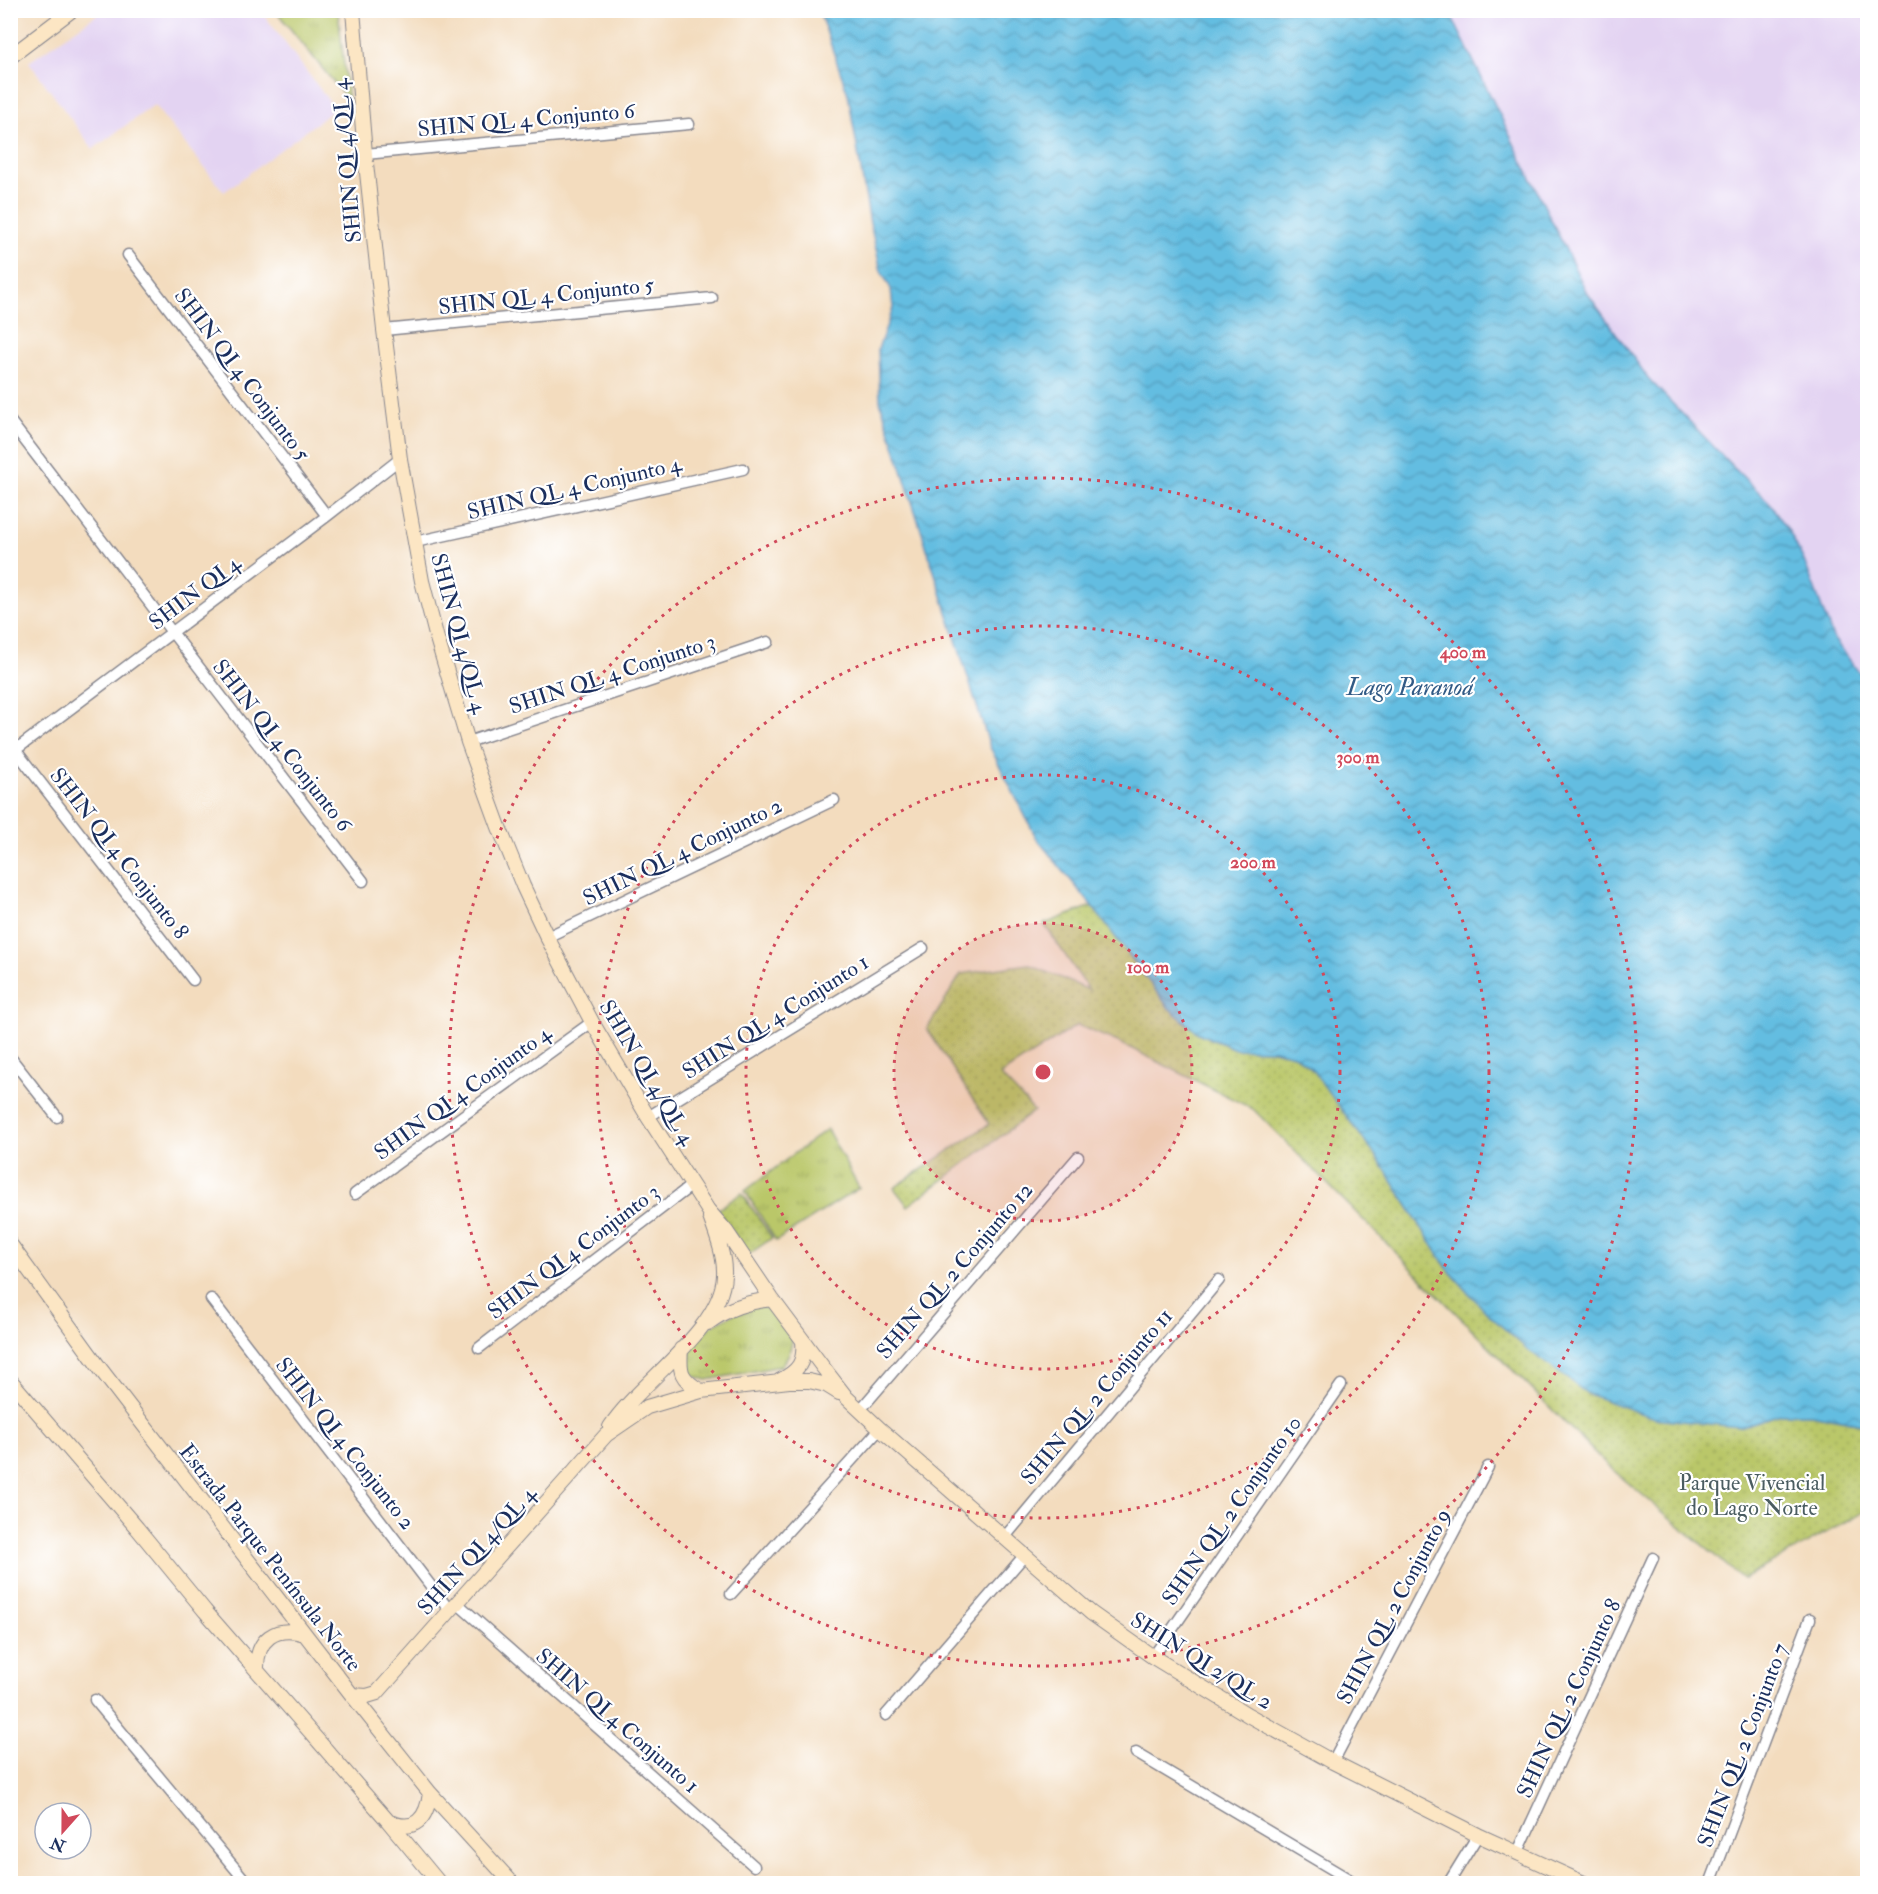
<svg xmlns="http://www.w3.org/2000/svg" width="1878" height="1894" viewBox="0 0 1878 1894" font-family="'IM FELL Double Pica',serif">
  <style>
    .built { fill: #e3d3f2 }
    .grass { fill: url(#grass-tufts); stroke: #6a7b64; stroke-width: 1.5 }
    .park { fill: url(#park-dots); stroke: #6a7b64; stroke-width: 1.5 }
    .water { fill: url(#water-waves); stroke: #4076a0; stroke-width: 1.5 }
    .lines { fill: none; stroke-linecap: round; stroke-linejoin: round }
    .street-casing { stroke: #87868e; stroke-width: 13 }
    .secondary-casing { stroke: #87868e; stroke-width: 16 }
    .street { stroke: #fff; stroke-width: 10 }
    .secondary { stroke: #fce6c4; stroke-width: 14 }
    .ring { fill: none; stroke: #d1495b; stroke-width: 3; stroke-dasharray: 3 6 }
    .labels { text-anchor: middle; stroke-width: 4.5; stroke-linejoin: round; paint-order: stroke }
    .street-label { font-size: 22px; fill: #1b2f5e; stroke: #fff }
    .park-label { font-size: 22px; fill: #4b5d61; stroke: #fff }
    .water-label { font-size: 24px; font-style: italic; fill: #315a85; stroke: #fff }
    .centre { fill: #d1495b; stroke: #fff; stroke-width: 3 }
    .ring-label { font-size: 18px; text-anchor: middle; font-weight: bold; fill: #d1495b; stroke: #fff; stroke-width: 4.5; stroke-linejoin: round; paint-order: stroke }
  </style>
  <defs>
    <pattern id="grass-tufts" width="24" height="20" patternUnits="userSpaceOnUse" patternTransform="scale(1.5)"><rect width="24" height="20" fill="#bac769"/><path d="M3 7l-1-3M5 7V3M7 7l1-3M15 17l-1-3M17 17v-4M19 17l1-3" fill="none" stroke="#9fab5d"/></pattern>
    <pattern id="park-dots" width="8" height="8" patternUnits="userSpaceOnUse" patternTransform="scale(1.5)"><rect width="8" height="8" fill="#bac769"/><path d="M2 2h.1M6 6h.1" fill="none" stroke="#9fab5d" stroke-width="1.8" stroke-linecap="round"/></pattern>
    <pattern id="water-waves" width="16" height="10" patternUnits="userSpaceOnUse" patternTransform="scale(1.5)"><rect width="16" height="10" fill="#64bde1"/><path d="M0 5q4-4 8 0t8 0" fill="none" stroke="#529aba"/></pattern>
  </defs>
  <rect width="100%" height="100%" fill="#fff"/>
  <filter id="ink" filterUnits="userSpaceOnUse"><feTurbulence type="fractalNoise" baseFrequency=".0167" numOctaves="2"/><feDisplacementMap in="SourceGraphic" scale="12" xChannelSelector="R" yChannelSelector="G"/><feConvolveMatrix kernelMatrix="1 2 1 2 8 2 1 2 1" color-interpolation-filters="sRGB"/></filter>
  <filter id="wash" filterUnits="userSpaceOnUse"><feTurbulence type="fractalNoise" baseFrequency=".008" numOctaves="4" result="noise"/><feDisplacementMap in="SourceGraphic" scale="24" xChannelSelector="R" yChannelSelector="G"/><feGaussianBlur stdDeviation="1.35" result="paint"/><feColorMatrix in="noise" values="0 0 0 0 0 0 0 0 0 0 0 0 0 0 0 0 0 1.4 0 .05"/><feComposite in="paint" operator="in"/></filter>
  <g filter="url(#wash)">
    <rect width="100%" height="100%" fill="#f3dcbe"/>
    <path class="built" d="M102 11H261L335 109 224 192 154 105 93 149 29 62Z
      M1449 11H1867V683L1833 638 1805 563 1789 531 1768 501 1734 468 1648 378 1586 291Z"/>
    <path class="grass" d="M276 11H338L348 100Z
      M827 1129 859 1188 776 1241 745 1191Z
      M749 1306 769 1308 793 1337 789 1354 781 1366 707 1380 691 1375 685 1364 692 1346 710 1326Z"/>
    <path class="park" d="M1092 906 1169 1008 1198 1033 1235 1049 1274 1050 1294 1055 1311 1068 1381 1163 1447 1268 1486 1312 1527 1349 1739 1427 1781 1414H1811L1867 1425V1510L1743 1579 1608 1466 1253 1109 1118 1042 1077 1025 1000 1075 1034 1111 908 1206 894 1188 989 1124 927 1029 961 974 1028 964 1089 990 1044 924Z
      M742 1193 772 1238 749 1254 717 1210Z"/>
    <path class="water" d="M819 11H1449L1586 291 1648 378 1734 468 1768 501 1789 531 1805 563 1833 638 1867 683V1425L1811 1414H1781L1739 1427 1654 1418 1588 1394 1527 1349 1486 1312 1447 1268 1381 1163 1311 1068 1294 1055 1274 1050 1235 1049 1198 1033 1169 1008 1092 906 1037 839 990 747 880 401 878 349 893 308 891 289 881 271 870 223 848 94Z"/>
  </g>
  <g filter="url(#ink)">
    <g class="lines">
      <g class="street-casing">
        <path id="street" d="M365 154 689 124
          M128 255 327 516
          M384 330 712 298
          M10 421 363 881
          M415 542 743 469
          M468 742 768 642
          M10 743 193 980
          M10 754 327 516 400 459
          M547 937 834 800
          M10 1057 57 1117
          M648 1117 923 948
          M355 1194 592 1022
          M211 1299 450 1611
          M479 1348 692 1185
          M860 1410 1078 1157
          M1004 1538 1219 1280
          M731 1594 880 1429
          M457 1603 754 1866
          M1153 1657 1341 1385
          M95 1700 248 1884
          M886 1715 1024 1556
          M1136 1753 1357 1884
          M1333 1762 1488 1467
          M1517 1854 1653 1558
          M1448 1884 1478 1835
          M1710 1884 1810 1619"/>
      </g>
      <g class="secondary-casing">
        <path id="secondary" d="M353 10 365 154 384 330 400 459 422 581 436 635 468 742 499 827 523 886 547 937 592 1022 648 1117 708 1210 726 1231 772 1299 822 1366 846 1397 880 1429 1091 1613 1153 1657 1248 1715 1333 1762 1478 1835 1586 1884
          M10 57 72 10
          M10 1244 102 1371 352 1695 430 1793 513 1884
          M708 1323C728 1308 747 1302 772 1299
          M681 1349C679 1373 681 1379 701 1391
          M10 1380 137 1528 205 1611 388 1821 440 1884
          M779 1381C799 1371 805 1362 803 1341
          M610 1427C639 1382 722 1330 724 1275 725 1256 716 1234 710 1217
          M257 1670C256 1639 275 1625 305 1634
          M352 1695 367 1696 377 1693 606 1435 647 1407 701 1391 789 1381H809L826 1385 839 1393
          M388 1821C415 1834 427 1818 430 1793"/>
      </g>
      <use href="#street" class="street"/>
      <use href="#secondary" class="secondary"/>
    </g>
  </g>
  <circle cx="1043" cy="1072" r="149" fill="#d1495b" fill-opacity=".12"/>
  <g class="ring">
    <circle cx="1043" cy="1072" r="149"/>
    <circle cx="1043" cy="1072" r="297"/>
    <circle cx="1043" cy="1072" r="446"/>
    <circle cx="1043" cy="1072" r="594"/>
  </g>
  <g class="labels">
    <g class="street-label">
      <text transform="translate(526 119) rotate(-5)" y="8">SHIN QL 4 Conjunto 6</text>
      <text transform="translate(346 161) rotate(-95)" y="8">SHIN QI 4/QL 4</text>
      <text transform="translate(546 295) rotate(-6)" y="8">SHIN QL 4 Conjunto 5</text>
      <text transform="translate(243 374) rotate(53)" y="8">SHIN QI 4 Conjunto 5</text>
      <text transform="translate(574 487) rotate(-13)" y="8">SHIN QL 4 Conjunto 4</text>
      <text transform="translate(194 592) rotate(-37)" y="8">SHIN QI 4</text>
      <text transform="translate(460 633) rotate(75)" y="8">SHIN QI 4/QL 4</text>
      <text transform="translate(612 673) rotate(-18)" y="8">SHIN QL 4 Conjunto 3</text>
      <text transform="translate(283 745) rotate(52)" y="8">SHIN QI 4 Conjunto 6</text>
      <text transform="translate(682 851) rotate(-26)" y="8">SHIN QL 4 Conjunto 2</text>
      <text transform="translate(120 853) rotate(52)" y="8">SHIN QI 4 Conjunto 8</text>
      <text transform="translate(775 1016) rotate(-32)" y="8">SHIN QL 4 Conjunto 1</text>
      <text transform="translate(648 1072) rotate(59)" y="8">SHIN QI 4/QL 4</text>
      <text transform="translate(462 1092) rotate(-36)" y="8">SHIN QI 4 Conjunto 4</text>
      <text transform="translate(573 1251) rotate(-37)" y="8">SHIN QI 4 Conjunto 3</text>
      <text transform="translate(954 1270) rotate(-49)" y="8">SHIN QL 2 Conjunto 12</text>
      <text transform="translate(1096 1396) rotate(-50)" y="8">SHIN QL 2 Conjunto 11</text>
      <text transform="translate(346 1443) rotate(52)" y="8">SHIN QI 4 Conjunto 2</text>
      <text transform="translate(1231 1510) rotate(-55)" y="8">SHIN QL 2 Conjunto 10</text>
      <text transform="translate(476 1550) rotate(-48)" y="8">SHIN QI 4/QL 4</text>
      <text transform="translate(271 1557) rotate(52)" y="8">Estrada Parque Península Norte</text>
      <text transform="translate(1393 1606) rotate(-62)" y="8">SHIN QL 2 Conjunto 9</text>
      <text transform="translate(1202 1660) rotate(32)" y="8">SHIN QI 2/QL 2</text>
      <text transform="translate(1568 1698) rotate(-65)" y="8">SHIN QL 2 Conjunto 8</text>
      <text transform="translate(618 1720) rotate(41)" y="8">SHIN QI 4 Conjunto 1</text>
      <text transform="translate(1742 1745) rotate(-69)" y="8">SHIN QL 2 Conjunto 7</text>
    </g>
    <g class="park-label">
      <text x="1752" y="1490">Parque Vivencial<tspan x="1752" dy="25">do Lago Norte</tspan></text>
    </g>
    <g class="water-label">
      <text x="1410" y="695">Lago Paranoá</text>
    </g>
  </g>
  <circle cx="1043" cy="1072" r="9" class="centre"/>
  <g class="ring-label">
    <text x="1463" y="658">400 m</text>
    <text x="1358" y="763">300 m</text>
    <text x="1253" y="868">200 m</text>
    <text x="1148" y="973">100 m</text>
  </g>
  <rect width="1878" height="1894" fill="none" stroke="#fff" stroke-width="36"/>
  <g transform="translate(63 1831) rotate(201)"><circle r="28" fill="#ffffff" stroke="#a4acbf" stroke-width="1.5"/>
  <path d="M0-4.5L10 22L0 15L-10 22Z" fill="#d1495b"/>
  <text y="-9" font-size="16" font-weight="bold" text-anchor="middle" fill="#1b2f5e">N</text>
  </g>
</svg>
